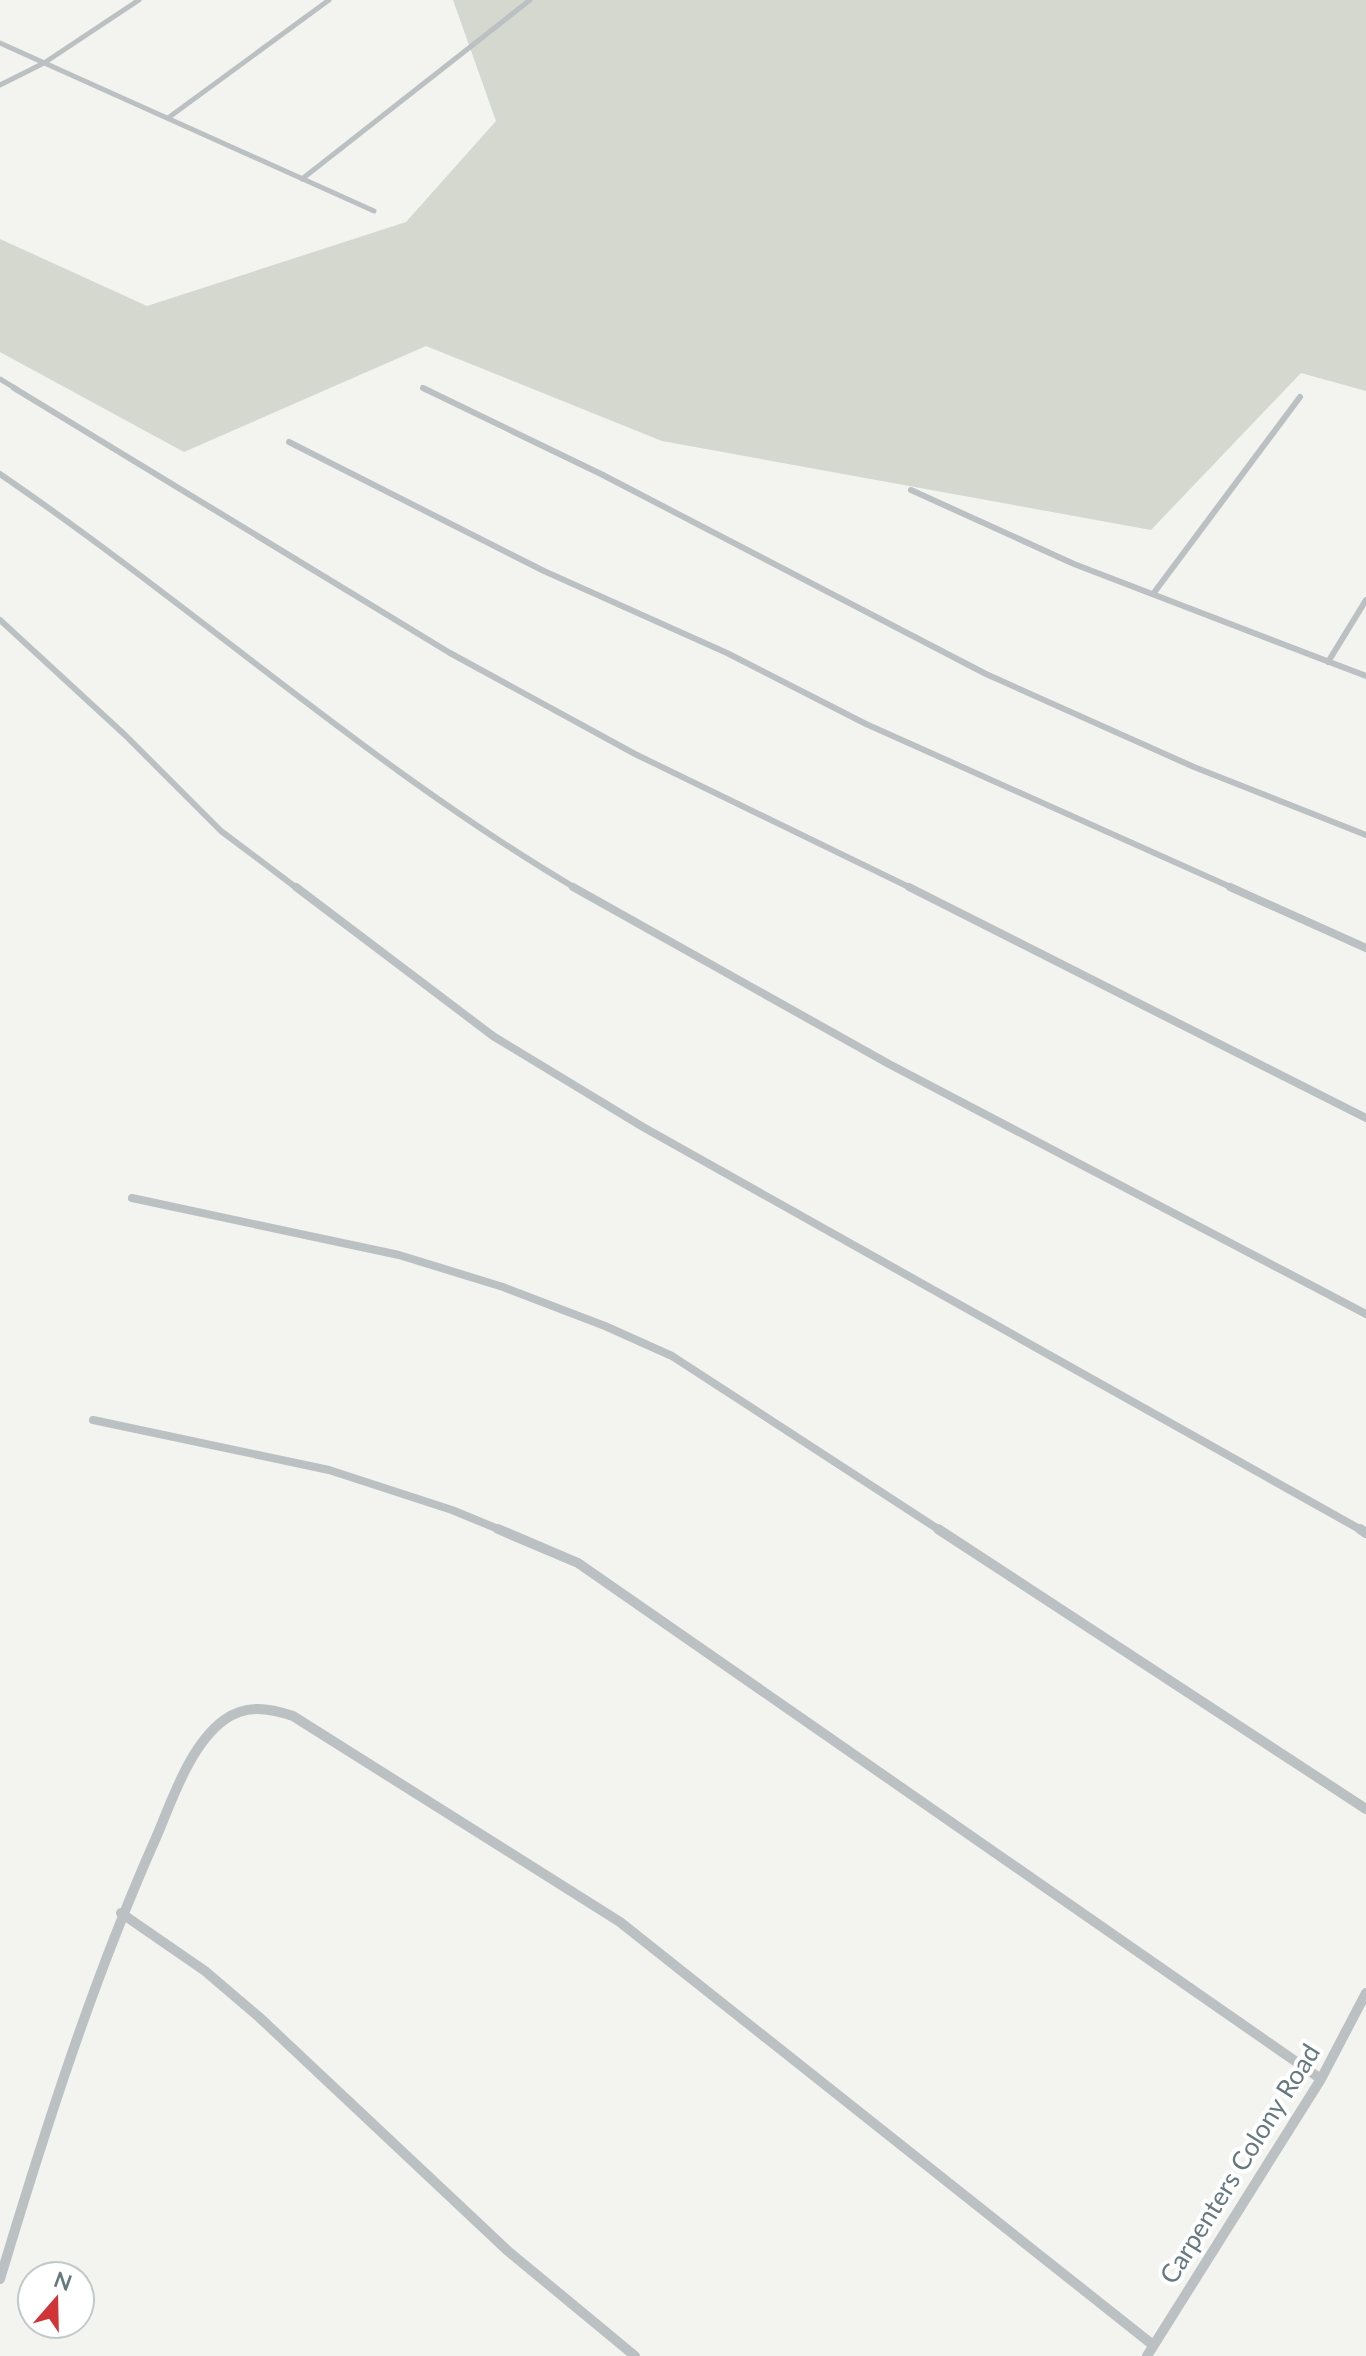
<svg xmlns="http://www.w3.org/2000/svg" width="1366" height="2356" viewBox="0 0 1366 2356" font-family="Lato,sans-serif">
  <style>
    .green { fill: #d4d8cf }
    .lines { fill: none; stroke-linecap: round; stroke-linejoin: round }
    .minor-far3 { stroke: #bbc0c2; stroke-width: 5 }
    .minor-far2 { stroke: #bbc0c2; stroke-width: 6 }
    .minor-far1 { stroke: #bbc0c2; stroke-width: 8 }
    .minor { stroke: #bbc0c2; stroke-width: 10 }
    .labels { text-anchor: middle; stroke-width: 8; stroke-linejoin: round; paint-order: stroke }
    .near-street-label { font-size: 26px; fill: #65797e; stroke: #fff }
  </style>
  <rect width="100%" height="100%" fill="#f3f3f0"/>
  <path class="green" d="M453 0H1366V391L1301 373 1151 530 662 441 426 346 184 452 0 352V239L147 306 406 222 496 121Z"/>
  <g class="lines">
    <path class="minor-far3" d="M0 43 374 211
      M0 85 44 63 139 0
      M168 118 329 0
      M302 179 530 0
      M0 379 18 390
      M423 388 426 390"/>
    <path class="minor-far2" d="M14 388 450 653 635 754 913 889
      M423 388 601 474 986 674 1194 767 1366 835
      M289 442 544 571 727 653 866 724 1235 889
      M0 474C196 608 372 768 577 889
      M911 490 1074 564 1366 676
      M1153 594 1300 397
      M0 620 125 735 221 831 298 889
      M1328 662 1366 600"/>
    <path class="minor-far1" d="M296 887 493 1036 643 1127 1363 1531
      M573 887 889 1064 1366 1314
      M909 887 1366 1118
      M1230 887 1366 948
      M132 1198 399 1255 503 1287 605 1326 672 1356 941 1531
      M93 1420 329 1470 452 1510 503 1531"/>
    <path class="minor" d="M498 1529 578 1563 1321 2079
      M938 1529 1366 1809
      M1360 1529 1366 1533
      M121 1913 205 1971 259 2017 508 2251 635 2356
      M0 2279C45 2130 92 1982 155 1840 172 1801 189 1746 224 1720 246 1704 269 1708 293 1716L620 1922 1153 2345
      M1147 2356 1321 2079 1366 1993"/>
  </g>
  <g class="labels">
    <g class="near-street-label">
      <text transform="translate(1240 2164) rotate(-58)" y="9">Carpenters Colony Road</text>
    </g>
  </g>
  <g transform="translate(56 2300) rotate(20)"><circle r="38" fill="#ffffff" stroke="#c1c9cb" stroke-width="2"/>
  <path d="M0-6L14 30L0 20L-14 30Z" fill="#d03437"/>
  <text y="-12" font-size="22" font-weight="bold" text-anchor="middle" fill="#65797e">N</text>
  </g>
</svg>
